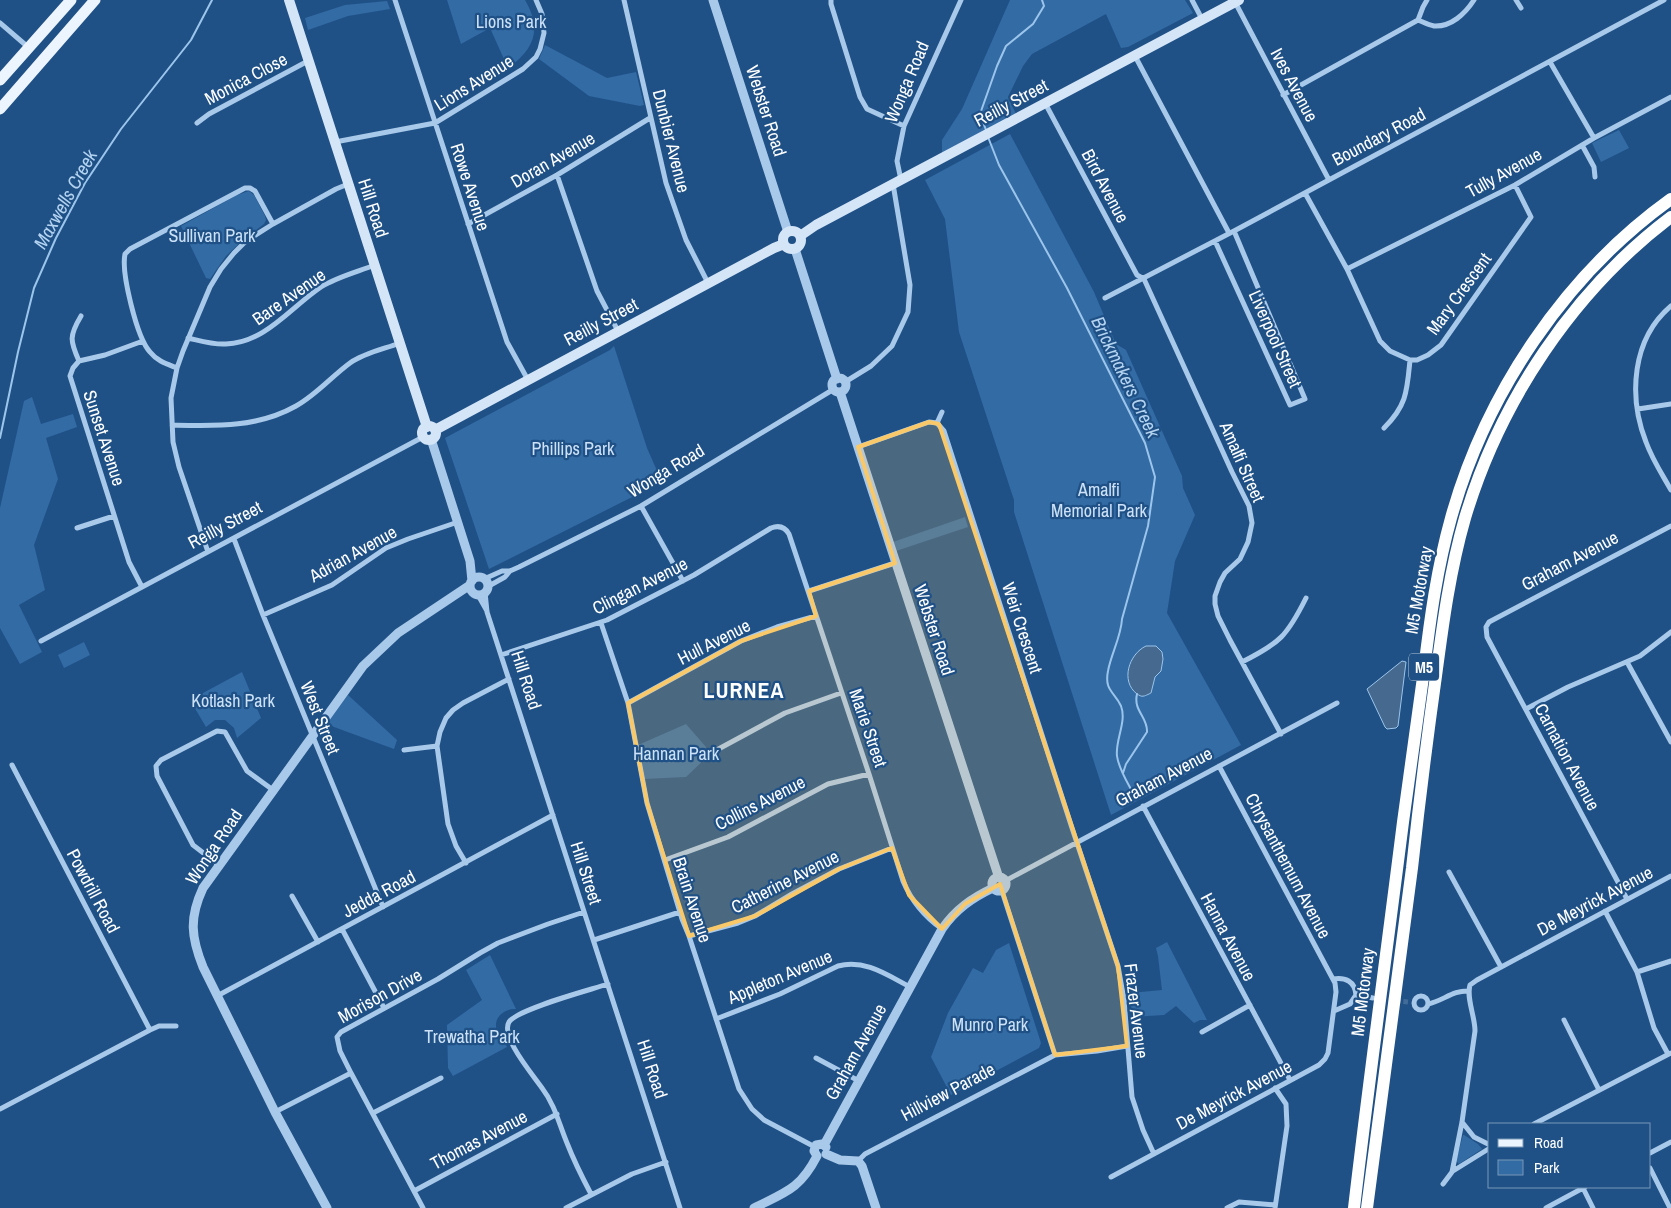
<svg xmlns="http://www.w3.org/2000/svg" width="1671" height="1208" viewBox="0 0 1671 1208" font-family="'Archivo Narrow',sans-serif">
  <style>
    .green { fill: #336ba4 }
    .water { fill: #45698f; stroke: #9cc5ec }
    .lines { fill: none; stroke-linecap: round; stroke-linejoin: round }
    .stream { stroke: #9cc5ec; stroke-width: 2 }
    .minor-tunnel { stroke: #416b98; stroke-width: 5; stroke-dasharray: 5 2.5; stroke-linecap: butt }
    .minor { stroke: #a9c9ea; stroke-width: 5 }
    .tertiary { stroke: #a9c9ea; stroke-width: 9 }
    .secondary { stroke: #d4e5f8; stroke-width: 10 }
    .primary { stroke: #ecf4fe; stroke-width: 11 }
    .motorway { stroke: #fff; stroke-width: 12 }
    .marked { fill: #f8c869; fill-opacity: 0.2; stroke: #f8c869; stroke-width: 4; stroke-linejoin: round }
    .labels { text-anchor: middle; stroke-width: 4.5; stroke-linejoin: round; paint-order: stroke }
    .shield { fill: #1f5186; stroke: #bccbdb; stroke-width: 1 }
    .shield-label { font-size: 16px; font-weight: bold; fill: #fff }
    .park-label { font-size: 18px; fill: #cde2f8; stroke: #1f5186 }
    .street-label { font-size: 18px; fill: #fff; stroke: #1f5186 }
    .water-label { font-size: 19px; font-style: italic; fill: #b4d3f1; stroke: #1f5186 }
    .district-label { font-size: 22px; font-weight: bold; letter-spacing: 1px; fill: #fff; stroke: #1f5186 }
  </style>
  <rect width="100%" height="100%" fill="#1f5186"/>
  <path class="green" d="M447 0H525C542 29 535 49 508 68L490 28 461 44Z
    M1010 0H1185L1193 13 1128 47 1121 48 1106 14 1032 54 1023 66 1008 97 1017 116 942 155V140L962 109Z
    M387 1 390 9 348 16 308 30 305 18 345 5Z
    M545 45 607 78 636 72 644 105 640 106 589 96 539 59Z
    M1619 130 1629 148 1601 162 1592 143Z
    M1010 134 1094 292 1116 344 1126 350 1182 476 1183 488 1195 515 1175 561 1167 613 1241 745 1111 815 1014 512V500L959 332 945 219 925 180Z
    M249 191 254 195 265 216 266 220 264 224 243 240 226 256 210 279 206 278 181 226 237 195Z
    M614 346 647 448 662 482 489 569 445 438 610 350Z
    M32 397 41 424 73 414 77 427 46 438 58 479 34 545 45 590 19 605 42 652 20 664 0 628V508L24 401Z
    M965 517 968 527 893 552 890 543Z
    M84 642 90 655 64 668 58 655Z
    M242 672 261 718 237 738 234 728 225 720H215L206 727 190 700Z
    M348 695 397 740 394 749 334 727 327 722Z
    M686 724 706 747 705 750 707 757 686 777 644 779 638 745Z
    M1167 942 1207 1020H1200L1194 1023 1176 1006 1164 1015 1132 1017 1130 993 1162 990 1158 956 1156 948Z
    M1009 943 1041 1043 1039 1048 951 1095 931 1057 948 1013 973 968 983 973 996 950Z
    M490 955 516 1009C503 1008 491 1020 498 1033 501 1039 505 1041 507 1047L453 1076 448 1068 447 1025 482 1000 466 970Z
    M1463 1135H1464L1478 1144 1482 1149 1459 1164 1456 1161Z"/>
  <path class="water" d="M1146 646H1156L1162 652 1163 659 1161 671 1155 677 1151 693C1151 693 1145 696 1144 696 1141 697 1139 695 1137 694 1120 681 1129 654 1146 646Z
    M1402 661 1406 662 1398 726 1396 728 1387 729 1385 727 1367 689Z"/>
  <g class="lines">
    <path class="stream" d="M986 130 980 114 997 66 1006 46 1033 24 1044 6 1042 0
      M988 137 999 165 1067 288 1145 443 1155 477 1148 526 1122 619C1121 637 1111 654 1108 671 1104 691 1115 692 1121 706 1127 722 1115 740 1117 756 1119 770 1128 783 1134 795
      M0 438 18 352 34 288 56 238 85 183 121 129 191 40 212 0
      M1123 773 1126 764 1147 732C1148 717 1133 711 1137 694"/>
    <path class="minor-tunnel" d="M1381 999 1408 1002"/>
    <path class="minor" d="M395 0 507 342 528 380
      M624 0 666 183 686 240 708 283
      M831 0V4L860 97 867 109 904 126
      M1192 0 1202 19
      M1516 0 1521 8
      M1235 2 1329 180
      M1418 20C1423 22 1429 25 1434 26 1451 27 1465 14 1474 0
      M0 23 28 47
      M1135 56 1229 233
      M1550 62 1594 138
      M1283 95 1418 20 1423 7 1427 0
      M1045 103 1137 275 1144 279
      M197 123 209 114 308 61
      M335 142 435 123 523 69 536 57 540 49 544 33 542 14 536 0
      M1582 145 1594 167 1595 177
      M557 175 597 291 618 331
      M901 180 897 161 904 126 961 0
      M1305 193 1347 269 1380 341 1390 351 1410 360H1417L1428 355 1441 345 1531 217 1515 185
      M468 224 557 175 650 118
      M1215 241 1290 405 1305 399 1234 231
      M1347 269 1515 185 1594 138 1671 97
      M1144 279 1232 472 1249 506 1252 523 1248 542 1240 559 1225 573 1220 582 1215 596V604L1218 616 1230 640 1281 734
      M1105 298 1234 231 1664 0
      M1671 306C1632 339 1628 396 1646 442 1652 459 1662 474 1671 490
      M188 338C201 341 214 345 226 344 265 343 291 307 321 287 337 277 357 272 375 265
      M79 361C70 341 69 336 81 316
      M177 368C167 364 157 361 150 352 137 338 121 273 125 254L130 249 245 188H250L255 191 273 224
      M845 382 871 366 892 346 908 312 910 285 893 184
      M1638 409 1671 404
      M937 423 942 412
      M172 425C215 426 257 428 296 406 316 395 331 377 350 363 364 353 384 349 400 343
      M1384 428C1407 405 1407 391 1410 360
      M858 447 929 422 937 423 944 431 1072 828 1118 966 1124 1000 1132 1097 1143 1130 1154 1154
      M641 506 683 581
      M77 528 114 516
      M234 539 263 615 383 907
      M208 552 179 467 173 442 171 398 177 368 183 351 210 287 221 269 234 253 246 241 273 224 336 189 348 184
      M484 579 502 571H510L519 567 641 506 834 389
      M142 587 129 562 70 376 73 368 79 361 105 355 143 341
      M487 587 505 577 510 571
      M809 591 895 563
      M485 592 487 612 680 1208
      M478 595 487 611
      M263 615 332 585 386 548 408 539 458 522
      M601 623 628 703 647 803 682 919 689 936 739 1089 752 1109 764 1120 815 1147
      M41 641 423 437
      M501 655 607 620 694 575 771 528C779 525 785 527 789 534L869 774 903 881C911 900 925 917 942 929
      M1242 662C1280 643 1287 636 1306 598
      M1627 662 1671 742
      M628 703 741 641 777 627 816 616
      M1526 709 1568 687 1640 656 1671 632
      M404 750 437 746
      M713 752 785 713 841 693
      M12 765 150 1030
      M1143 806 1290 1080
      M665 860 728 837 828 784 869 774
      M466 863 456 846 448 824 437 746 440 732 446 718 453 710 463 703 509 679
      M219 865 193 845 157 776 156 766 161 760 217 731 225 732 247 771 273 790
      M1449 872 1501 967
      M1005 881 1337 703
      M1002 891 1055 1055
      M292 896 318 942
      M1627 899 1487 637 1486 627 1489 622 1671 526
      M1605 911 1637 972 1654 1028 1668 1054
      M342 929 384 1008
      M689 936 738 923 755 916 792 894 839 869 892 848
      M594 940 680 912
      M1637 972 1671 961
      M1333 979C1345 977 1355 981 1356 995
      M1356 995 1373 998
      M217 996 553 815
      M1414 1003a7 7 0 1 1 14 0a7 7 0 1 1-14 0Z
      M1428 1004C1443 1001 1453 990 1469 991
      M1334 1011 1350 1004 1356 995
      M716 1019 780 994 838 966C865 959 887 975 910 987
      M1564 1020 1599 1090
      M1202 1032 1250 1005
      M816 1058 859 1081
      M0 1109 150 1030 159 1026H176
      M275 1112 351 1073
      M373 1113 441 1078
      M1462 1122 1474 1137 1490 1145
      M1534 1124 1671 1053
      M1650 1153 1671 1142
      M858 1161 865 1154 1055 1055 1097 1051 1127 1046
      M1650 1168 1670 1208
      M1453 1171 1490 1148
      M1111 1177 1319 1065 1325 1059 1328 1053 1336 992 1335 983 1219 766
      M1443 1184 1452 1172 1462 1122 1475 1031C1475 1016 1466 998 1470 985L1477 980 1671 876
      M1583 1188 1593 1208
      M414 1191 557 1114
      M591 1194C582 1177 574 1161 567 1143 559 1124 555 1105 542 1088 534 1076 500 1037 509 1022 517 1009 590 990 608 984
      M423 1208 351 1073 340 1051 337 1037 341 1032 438 979 480 953 498 943 548 924 584 912
      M566 1208 632 1174 666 1162
      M1227 1208 1239 1202 1275 1205
      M1275 1208 1287 1126 1286 1104 1275 1088
      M1546 1208 1585 1187"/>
    <path class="tertiary" d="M713 0 788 232
      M795 249 837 379
      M832 385a7 7 0 1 1 14 0a7 7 0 1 1-14 0Z
      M840 392 999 878
      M431 439 470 561 472 581
      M470 586a9 9 0 1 1 18 0a9 9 0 1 1-18 0Z
      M992 884a7 7 0 1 1 14 0a7 7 0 1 1-14 0Z
      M824 1145 942 929C956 909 972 898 993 888
      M826 1154 840 1160 858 1161 862 1166 876 1208
      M817 1156 814 1151 816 1145 822 1144 826 1147
      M327 1208 275 1112 203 967C191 937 189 918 203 888L363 666 398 633 470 585
      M754 1208C786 1192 800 1189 817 1156"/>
    <path class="secondary" d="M289 0 427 427
      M783 240a9 9 0 1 1 18 0a9 9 0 1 1-18 0Z
      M800 236 816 225 1239 0
      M422 433a7 7 0 1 1 14 0a7 7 0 1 1-14 0Z
      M435 430 774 248 784 244"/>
    <path class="primary" d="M0 80 71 0
      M0 109 95 0"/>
    <path class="motorway" d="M1354 1208C1369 1079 1387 950 1403 822 1410 771 1417 720 1424 670 1430 619 1437 568 1451 518 1486 393 1565 275 1671 199
      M1367 1208C1382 1094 1398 981 1412 868 1419 804 1427 740 1436 676 1443 623 1450 570 1465 518 1500 401 1573 291 1671 217"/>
  </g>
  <path class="marked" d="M929 422 939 424 1118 966 1127 1046 1055 1055 1000 884 965 904 942 929 909 895 892 848 839 869 755 916 689 936 647 803 628 703 741 641 816 616 809 591 895 563 858 447Z"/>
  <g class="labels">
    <rect class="shield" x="1409" y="653.5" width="30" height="27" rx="4"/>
    <g class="shield-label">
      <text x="1424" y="673">M5</text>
    </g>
    <g class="park-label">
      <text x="511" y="28">Lions Park</text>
      <text x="212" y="242">Sullivan Park</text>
      <text x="573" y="455">Phillips Park</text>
      <text x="1099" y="496">Amalfi<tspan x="1099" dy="21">Memorial Park</tspan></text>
      <text x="233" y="707">Kotlash Park</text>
      <text x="676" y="760">Hannan Park</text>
      <text x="990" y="1031">Munro Park</text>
      <text x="472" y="1043">Trewatha Park</text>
    </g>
    <g class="street-label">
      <text transform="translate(246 79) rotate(-28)" y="6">Monica Close</text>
      <text transform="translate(907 82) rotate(-67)" y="6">Wonga Road</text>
      <text transform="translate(474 83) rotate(-32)" y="6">Lions Avenue</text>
      <text transform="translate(1294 85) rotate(62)" y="6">Ives Avenue</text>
      <text transform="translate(1011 103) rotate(-28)" y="6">Reilly Street</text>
      <text transform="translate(766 111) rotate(72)" y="6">Webster Road</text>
      <text transform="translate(1379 137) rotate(-28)" y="6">Boundary Road</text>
      <text transform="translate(671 141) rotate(76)" y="6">Dunbier Avenue</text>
      <text transform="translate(553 160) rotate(-30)" y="6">Doran Avenue</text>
      <text transform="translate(1504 173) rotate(-29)" y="6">Tully Avenue</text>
      <text transform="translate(1105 186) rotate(62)" y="6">Bird Avenue</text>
      <text transform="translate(470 187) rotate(72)" y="6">Rowe Avenue</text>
      <text transform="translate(373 208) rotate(72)" y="6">Hill Road</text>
      <text transform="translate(1459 294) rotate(-54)" y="6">Mary Crescent</text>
      <text transform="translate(289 297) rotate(-35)" y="6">Bare Avenue</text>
      <text transform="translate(601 322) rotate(-28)" y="6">Reilly Street</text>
      <text transform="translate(1275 339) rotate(66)" y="6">Liverpool Street</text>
      <text transform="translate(104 438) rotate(72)" y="6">Sunset Avenue</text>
      <text transform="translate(1242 462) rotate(66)" y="6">Amalfi Street</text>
      <text transform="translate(666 471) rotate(-31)" y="6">Wonga Road</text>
      <text transform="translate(225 525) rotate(-28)" y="6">Reilly Street</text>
      <text transform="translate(353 554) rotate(-29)" y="6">Adrian Avenue</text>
      <text transform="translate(1570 561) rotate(-28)" y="6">Graham Avenue</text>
      <text transform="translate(640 586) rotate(-27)" y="6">Clingan Avenue</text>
      <text transform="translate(1419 590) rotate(-80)" y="6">M5 Motorway</text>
      <text transform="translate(1022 628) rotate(72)" y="6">Weir Crescent</text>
      <text transform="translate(934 630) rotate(72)" y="6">Webster Road</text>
      <text transform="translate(714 642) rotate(-27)" y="6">Hull Avenue</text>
      <text transform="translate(526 680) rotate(72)" y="6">Hill Road</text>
      <text transform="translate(320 718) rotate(68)" y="6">West Street</text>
      <text transform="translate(868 728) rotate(71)" y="6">Marie Street</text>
      <text transform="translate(1567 757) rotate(62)" y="6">Carnation Avenue</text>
      <text transform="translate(1164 777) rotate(-28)" y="6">Graham Avenue</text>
      <text transform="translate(760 803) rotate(-27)" y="6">Collins Avenue</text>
      <text transform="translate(214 847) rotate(-56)" y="6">Wonga Road</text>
      <text transform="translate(1288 866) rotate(62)" y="6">Chrysanthemum Avenue</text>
      <text transform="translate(586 873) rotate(72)" y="6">Hill Street</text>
      <text transform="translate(785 882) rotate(-27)" y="6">Catherine Avenue</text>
      <text transform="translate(93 891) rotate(62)" y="6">Powdrill Road</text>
      <text transform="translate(379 894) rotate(-28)" y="6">Jedda Road</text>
      <text transform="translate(692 900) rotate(72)" y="6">Brain Avenue</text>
      <text transform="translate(1595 901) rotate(-28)" y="6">De Meyrick Avenue</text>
      <text transform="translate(1228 937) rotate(62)" y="6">Hanna Avenue</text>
      <text transform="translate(780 977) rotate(-23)" y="6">Appleton Avenue</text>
      <text transform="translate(1363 992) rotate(-83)" y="6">M5 Motorway</text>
      <text transform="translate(380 996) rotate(-29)" y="6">Morison Drive</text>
      <text transform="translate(1136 1011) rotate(83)" y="6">Frazer Avenue</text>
      <text transform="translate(856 1052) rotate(-61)" y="6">Graham Avenue</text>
      <text transform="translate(652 1069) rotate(72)" y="6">Hill Road</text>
      <text transform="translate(948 1092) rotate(-28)" y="6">Hillview Parade</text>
      <text transform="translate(1234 1095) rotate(-28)" y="6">De Meyrick Avenue</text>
      <text transform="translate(479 1140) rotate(-28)" y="6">Thomas Avenue</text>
    </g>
    <g class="water-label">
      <text transform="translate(65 199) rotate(-61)" y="7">Maxwells Creek</text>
      <text transform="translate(1126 377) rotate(64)" y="7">Brickmakers Creek</text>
    </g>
    <g class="district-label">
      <text x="744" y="698">LURNEA</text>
    </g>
  </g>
  <rect x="1488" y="1123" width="162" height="65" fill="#1f5186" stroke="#7997b6"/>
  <rect x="1498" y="1139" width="25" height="8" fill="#ecf4fe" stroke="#7997b6"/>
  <text x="1534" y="1148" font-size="15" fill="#ffffff">Road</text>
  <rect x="1498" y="1160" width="25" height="15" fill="#336ba4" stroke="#7997b6"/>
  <text x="1534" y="1173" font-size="15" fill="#ffffff">Park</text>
</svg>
